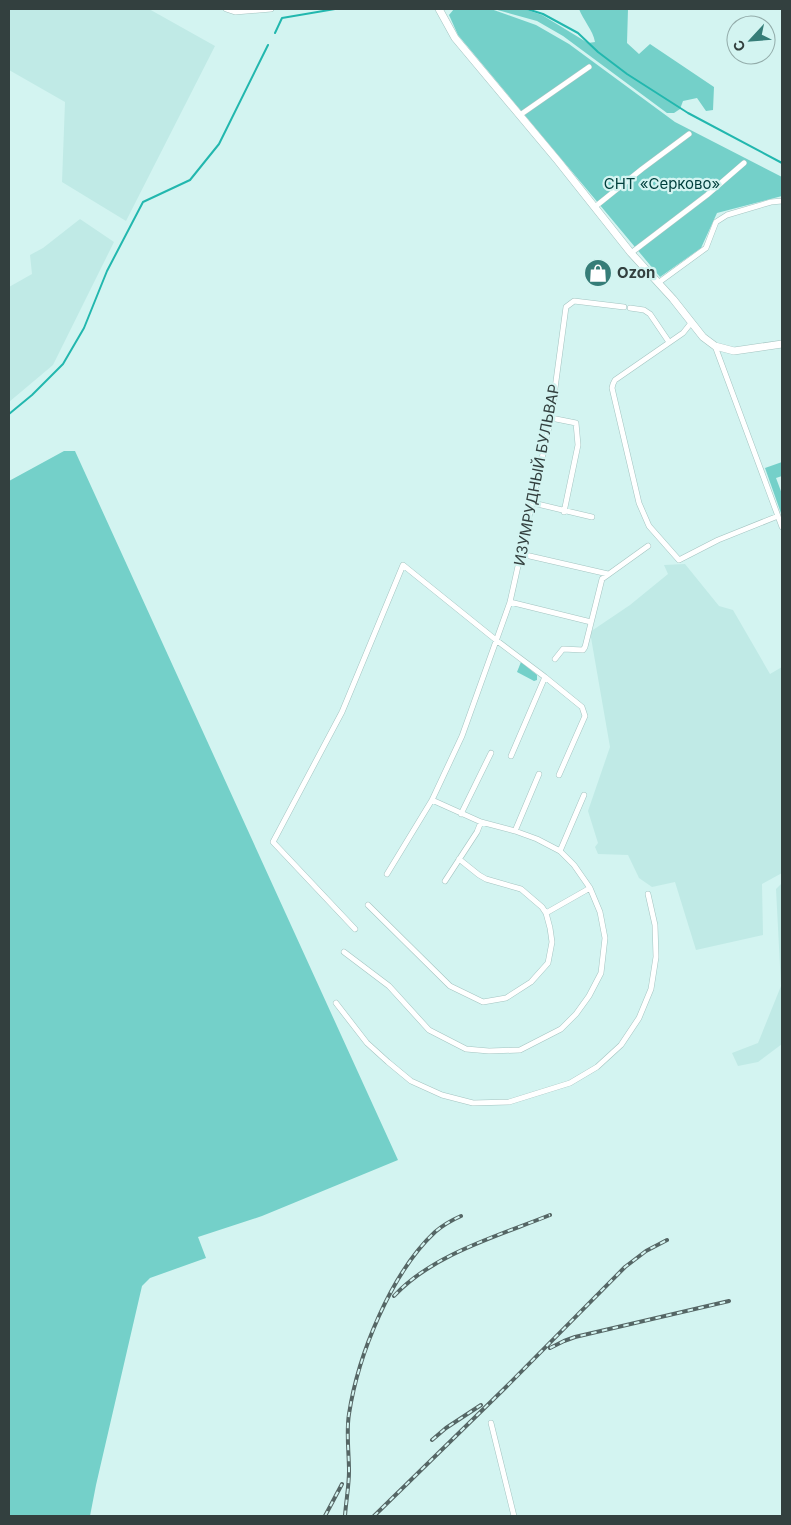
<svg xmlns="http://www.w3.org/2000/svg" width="791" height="1525" viewBox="0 0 791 1525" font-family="Inter,sans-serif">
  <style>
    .built { fill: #c0eae6 }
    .green { fill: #74d0c9 }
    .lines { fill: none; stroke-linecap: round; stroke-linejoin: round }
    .stream { stroke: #22b7ae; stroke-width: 2 }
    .street-casing { stroke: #a4c4c1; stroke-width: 6 }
    .secondary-casing { stroke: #a4c4c1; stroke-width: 8 }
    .street { stroke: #fff; stroke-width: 5 }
    .secondary { stroke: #fff; stroke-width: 7 }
    .rail-casing { stroke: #556665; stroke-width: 4 }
    .rail { stroke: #d3f4f1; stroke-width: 2; stroke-dasharray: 5.5; stroke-linecap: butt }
    .labels { text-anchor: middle; stroke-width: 4.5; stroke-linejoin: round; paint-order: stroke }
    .park-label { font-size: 15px; fill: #003f3c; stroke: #d3f4f1 }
    .poi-label { font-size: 15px; font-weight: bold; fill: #33403f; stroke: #d3f4f1; text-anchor: start }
    .street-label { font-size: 15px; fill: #33403f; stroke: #d3f4f1 }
  </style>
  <rect width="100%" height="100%" fill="#d3f4f1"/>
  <path class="built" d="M9 9H149L215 46 126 221 62 182 65 102 9 70Z
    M80 219 114 242 53 365 9 402V287L32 274 30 255 43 248Z
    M685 564 719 606 733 610 770 674 782 667V873L762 884 763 935 696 950 675 882 652 887 639 878 628 855 598 854 595 847 598 843 588 811 610 747 590 632 630 605 668 574 664 565Z
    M782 883V1044L758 1062 738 1066 732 1053 758 1043 781 986 776 889Z"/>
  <path class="green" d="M454 9H491L536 25 569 44 675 122 782 177V196L717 213 701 248 660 277 458 35 449 15Z
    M494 9H524L542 15 588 43 595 42C593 30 583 20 579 9H628L627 43 639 54 650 44 714 87 713 110 706 111 697 98 683 101 680 109 674 113H667L563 36 537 21Z
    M64 451H75L398 1160 262 1216 198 1237 206 1258 150 1278 142 1286 96 1485 90 1516H9V481Z
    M782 462V476L776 478 782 494V516L765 468Z
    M521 662 537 675V680L534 681 517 672Z"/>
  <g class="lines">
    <path class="stream" d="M527 9 543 14 578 33 598 52 627 74 688 113 782 163
      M275 33 282 18 335 9
      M9 414 32 395 63 364 84 328 107 271 143 202 190 180 219 144 268 45"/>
    <g class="street-casing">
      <path id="street" d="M226 9 235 12 271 9
        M520 115 589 67
        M596 206 642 169 689 134
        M631 253 707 195 744 163
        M658 283 706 248 716 222 727 215 771 202 782 201
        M630 308 644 310 650 314 669 342
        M691 323 683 333 615 380 613 384 612 388 639 503 649 526 679 560 718 540 778 516
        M715 346 782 527
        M551 418 576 423 578 445 564 512
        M533 503 592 517
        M521 554 608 574
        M510 602 591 622
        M555 659 563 649 583 650 585 647 602 579 648 546
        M511 756 545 677
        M461 814 491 753
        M515 831 539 774
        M560 851 584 795
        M387 874 432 800 462 736 510 602 551 418 566 307 574 301 624 307
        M445 881 477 832 481 822
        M368 905 450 986 483 1002 506 998 531 982 548 963 552 942 550 928 546 913 542 907 521 889 486 879 479 875 459 859
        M546 913 590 888
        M355 929 273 842 342 712 403 565 496 640 545 677 582 707 585 716 559 775
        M344 952 389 986 429 1030 466 1049 489 1051 520 1050 561 1029 576 1014 589 996 601 973 605 938 600 912 590 888 574 865 560 851 537 839 515 831 481 822 432 800
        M336 1003 367 1043 388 1062 411 1081 442 1095 473 1103 509 1102 570 1083 597 1067 621 1045 639 1018 651 989 656 957 655 925 648 894
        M491 1423 514 1516"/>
    </g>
    <g class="secondary-casing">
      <path id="secondary" d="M439 9 455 38 558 161 631 253 673 299 703 337 715 346 734 351 782 344"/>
    </g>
    <use href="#street" class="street"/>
    <use href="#secondary" class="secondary"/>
    <g class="rail-casing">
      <path id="rail" d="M394 1296C433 1254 498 1236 550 1215
        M550 1348 564 1341 575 1337 729 1301
        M432 1440 446 1428 481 1405
        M325 1516 342 1484
        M345 1516C346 1501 349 1486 349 1471 349 1452 346 1432 349 1414 358 1355 391 1273 435 1232 443 1225 452 1220 461 1216
        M374 1516 506 1387 625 1267 646 1251 667 1240"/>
    </g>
    <use href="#rail" class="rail"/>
  </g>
  <defs>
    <g id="shop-disc" transform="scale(1.4375)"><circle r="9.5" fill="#367d78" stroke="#d3f4f1"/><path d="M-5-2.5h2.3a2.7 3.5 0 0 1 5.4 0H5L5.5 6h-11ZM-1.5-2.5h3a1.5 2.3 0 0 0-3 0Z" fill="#fff"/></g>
  </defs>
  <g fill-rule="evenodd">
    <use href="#shop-disc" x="598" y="273"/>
  </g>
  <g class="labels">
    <g class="park-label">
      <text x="662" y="189">СНТ «Серково»</text>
    </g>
    <g class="poi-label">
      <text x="617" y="278">Ozon</text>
    </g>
    <g class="street-label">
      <text transform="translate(537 475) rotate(-79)" y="5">ИЗУМРУДНЫЙ БУЛЬВАР</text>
    </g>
  </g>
  <rect width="791" height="1525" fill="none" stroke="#33403f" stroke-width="20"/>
  <g transform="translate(751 40) rotate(244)"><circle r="24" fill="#d3f4f1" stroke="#93acaa"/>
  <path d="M0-4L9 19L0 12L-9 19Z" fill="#367d78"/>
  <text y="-8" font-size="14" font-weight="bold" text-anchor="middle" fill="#33403f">С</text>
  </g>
</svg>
